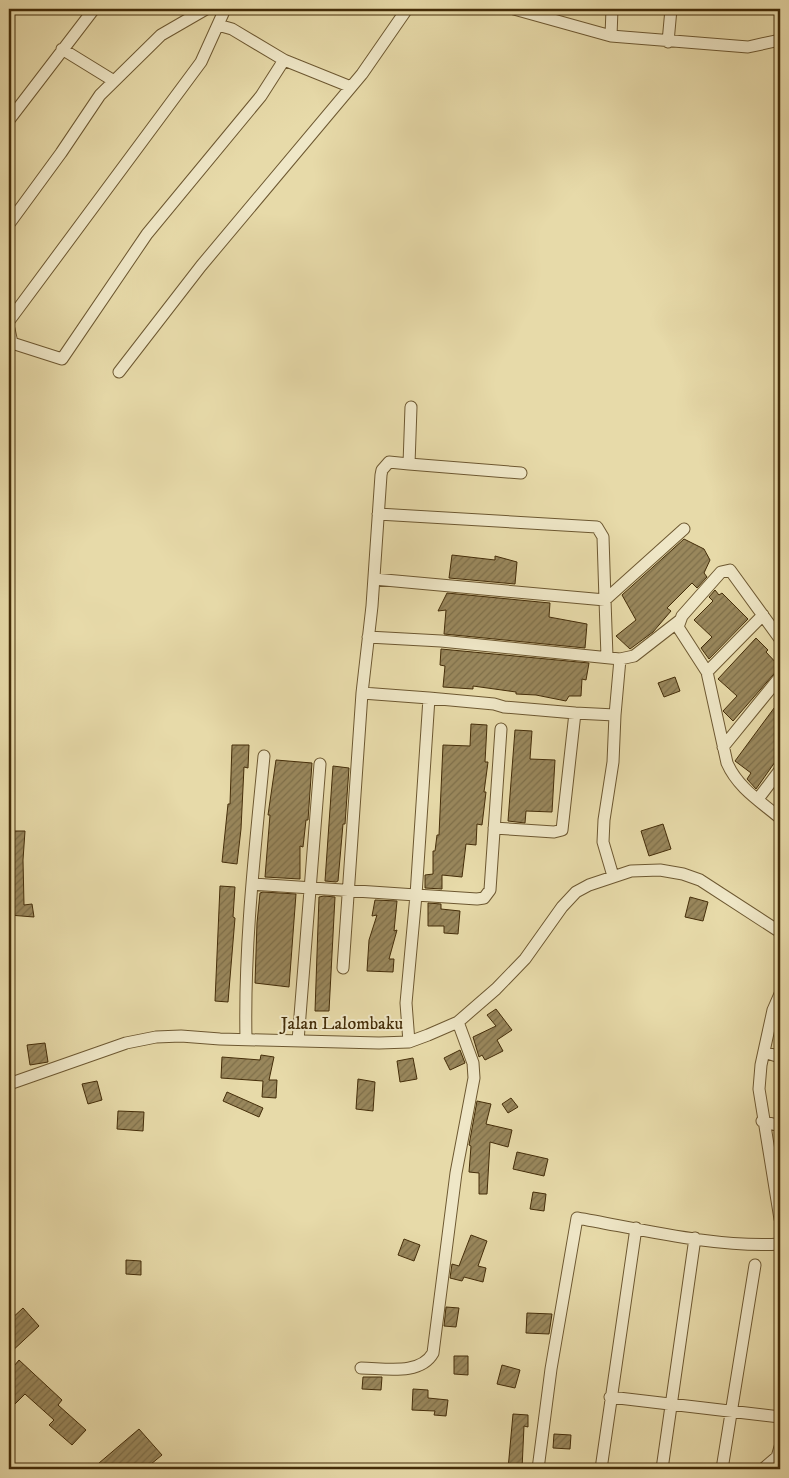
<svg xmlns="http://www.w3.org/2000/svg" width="789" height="1478" viewBox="0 0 789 1478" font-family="'IM FELL DW Pica',serif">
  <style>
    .building { fill: url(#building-hatch); stroke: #442d09 }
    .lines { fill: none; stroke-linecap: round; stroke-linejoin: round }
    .street-casing { stroke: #6d5831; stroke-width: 13 }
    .street { stroke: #efe7c7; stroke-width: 11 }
    .labels { text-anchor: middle; stroke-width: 4; stroke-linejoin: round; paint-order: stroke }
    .street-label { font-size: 18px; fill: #442d09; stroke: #efe7c7 }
  </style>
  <defs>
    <pattern id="building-hatch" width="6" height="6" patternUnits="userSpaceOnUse" patternTransform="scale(1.25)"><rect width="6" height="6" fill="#99875c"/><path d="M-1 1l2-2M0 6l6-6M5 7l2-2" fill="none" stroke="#7e6f4a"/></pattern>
  </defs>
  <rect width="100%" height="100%" fill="#e7daa9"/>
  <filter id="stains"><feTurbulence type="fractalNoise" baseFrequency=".004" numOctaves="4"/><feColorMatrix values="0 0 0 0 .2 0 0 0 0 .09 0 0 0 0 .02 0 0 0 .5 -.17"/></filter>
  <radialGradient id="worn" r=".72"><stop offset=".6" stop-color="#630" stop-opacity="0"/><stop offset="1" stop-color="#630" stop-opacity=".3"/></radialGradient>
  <path class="building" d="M684 539 704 549 710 560 704 573 707 577 697 588 692 583 667 608 671 611 653 632 630 649 616 636 636 620 622 595Z
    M452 555 495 560V556L517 562 515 584 449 578Z
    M715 590 719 595 722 593 748 619 709 659 701 648 712 637 694 620 713 601 709 597Z
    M447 593 550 603 549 617 587 624 585 648 444 634 446 610 438 611Z
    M756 638 768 650 766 652 780 667 733 721 723 711 737 696 718 679Z
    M441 649 589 663 586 680 582 679 581 696H569L566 701 536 695 516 694V692L473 686V689L443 687 445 666 440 665Z
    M675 677 680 691 664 697 658 683Z
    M780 700V755L756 789 747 779 751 773 735 761Z
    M471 724 487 725 485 762H488L484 792H486L482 825 477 824 476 845 466 844 462 877 442 875V889L425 888V875L433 874V851H435L437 835H439L443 745 470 746Z
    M515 730 532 731 530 759 555 760 552 812 526 811 525 823 508 821Z
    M232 745H249L248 768 244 767 241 829 237 864 222 862 228 804H230Z
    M276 760 312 763 308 820H306L303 847 300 846V879L265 877 270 815H268Z
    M333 766 349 768 345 824H343L338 881 336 882 325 881Z
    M663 824 671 849 649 856 641 831Z
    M9 831H25L23 860 24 905 32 904 34 917 9 915Z
    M220 886 235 887 233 917 235 918 228 1002 215 1001Z
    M263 892 296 894 289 987 255 983 257 923 260 893Z
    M324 896 335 897 329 1011H315L319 897Z
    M690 897 708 902 703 921 685 917Z
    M375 900 397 901 394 931 397 930 389 959H394L393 972 367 971 369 940 377 915 372 916Z
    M428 903 441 904V909L460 911 458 934 444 933V926H428Z
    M496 1009 512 1030 497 1040 503 1051 485 1060 482 1055 479 1057 473 1037 496 1026 487 1015Z
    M45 1043 48 1062 30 1065 27 1045Z
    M460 1050 465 1063 450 1070 444 1058Z
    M261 1055 274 1057 269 1080H277L276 1098 262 1097 263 1081 221 1078 222 1057 260 1060Z
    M413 1058 417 1079 400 1082 397 1061Z
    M358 1079 375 1082 373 1111 356 1109Z
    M97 1081 102 1100 88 1104 82 1084Z
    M227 1092 263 1108 259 1117 223 1101Z
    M511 1098 518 1107 508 1113 502 1104Z
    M477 1101 491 1104 486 1124 512 1130 508 1147 490 1142 487 1194H479V1173L469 1172 471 1146 469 1145Z
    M118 1111 144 1112 143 1131 117 1129Z
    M517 1152 548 1159 544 1176 513 1169Z
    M533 1192 546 1194 544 1211 530 1209Z
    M471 1235 487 1241 478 1266 486 1268 483 1282 464 1277 462 1281 450 1278 452 1264 459 1266Z
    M404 1239 420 1245 414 1261 398 1255Z
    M126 1260 141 1261V1275L126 1274Z
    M446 1307 459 1308 456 1327 444 1326Z
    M23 1308 39 1326 9 1354V1321Z
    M527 1313 552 1314 549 1334 526 1333Z
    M454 1356H468V1375L454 1374Z
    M19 1360 62 1400 58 1405 86 1430 72 1445 49 1425 54 1420 25 1394 9 1410V1372Z
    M502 1365 520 1370 515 1388 497 1384Z
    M363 1377H382L381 1390 362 1389Z
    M413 1389 428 1390V1398L448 1400 446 1416 434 1415 435 1411 412 1410Z
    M513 1414 528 1415V1427L524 1426 522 1469H508Z
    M139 1429 162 1455 145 1469H92Z
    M554 1434 571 1435 570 1449 553 1448Z"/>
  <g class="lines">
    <g class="street-casing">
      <path id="street" d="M514 9 611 36 748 47 780 40
        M611 36 612 9
        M668 42 671 9
        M62 49 114 81
        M284 60 351 87
        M9 120 94 9
        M9 224 61 153 100 95 161 35 206 9
        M9 321 201 62 225 9
        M9 329 12 343 62 359 147 234 261 96 284 60 232 29 218 25
        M119 372 201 266 362 74 407 9
        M409 464 521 473
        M378 514 597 527 603 537 605 600
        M374 579 605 600 607 657
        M605 600 684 529
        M368 637 441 641 620 659 634 656 679 621
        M780 639 730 570 721 572 682 616 678 627 707 672 727 763C738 788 760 801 780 818
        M707 672 763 615
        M429 698 494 704 504 707 575 713 562 830 554 832 494 828
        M575 713 615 715 620 659
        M723 747 780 677
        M758 799 780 770
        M613 876 603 842 604 820 613 762 615 715
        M252 884 416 895 429 698 362 693 372 606 381 475 382 470 389 462 409 464 411 407
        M343 968 362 693
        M780 994 773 1010 761 1065 759 1089 780 1219
        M246 1039C244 944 255 850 264 756
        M298 1041 320 764
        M409 1042 406 1003 416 895 477 899 484 898 490 890 501 729
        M764 1052 780 1057
        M9 1084 126 1043 156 1037 181 1036 220 1039 379 1043 409 1042 428 1035 458 1022 496 989 525 959 562 907 576 892 589 885 631 871 660 870 683 874 700 880 780 932
        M762 1121 780 1126
        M361 1368C384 1368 420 1376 433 1353L456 1173 474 1078 473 1063 458 1022
        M610 1397 780 1417
        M538 1469 551 1369 577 1218C640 1229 716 1248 780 1244
        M601 1469 636 1228
        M662 1469 695 1238
        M722 1469 755 1265
        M763 1469 777 1457 780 1447"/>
    </g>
    <use href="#street" class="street"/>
  </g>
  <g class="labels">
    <g class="street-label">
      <text x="342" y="1029">Jalan Lalombaku</text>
    </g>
  </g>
  <rect width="789" height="1478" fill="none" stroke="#e7daa9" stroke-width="30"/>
  <rect x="10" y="10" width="769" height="1458" fill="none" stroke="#442d09" stroke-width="2.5"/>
  <rect x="15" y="15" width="759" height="1448" fill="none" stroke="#442d09"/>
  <rect width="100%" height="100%" filter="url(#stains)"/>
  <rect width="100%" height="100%" fill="url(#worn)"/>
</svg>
